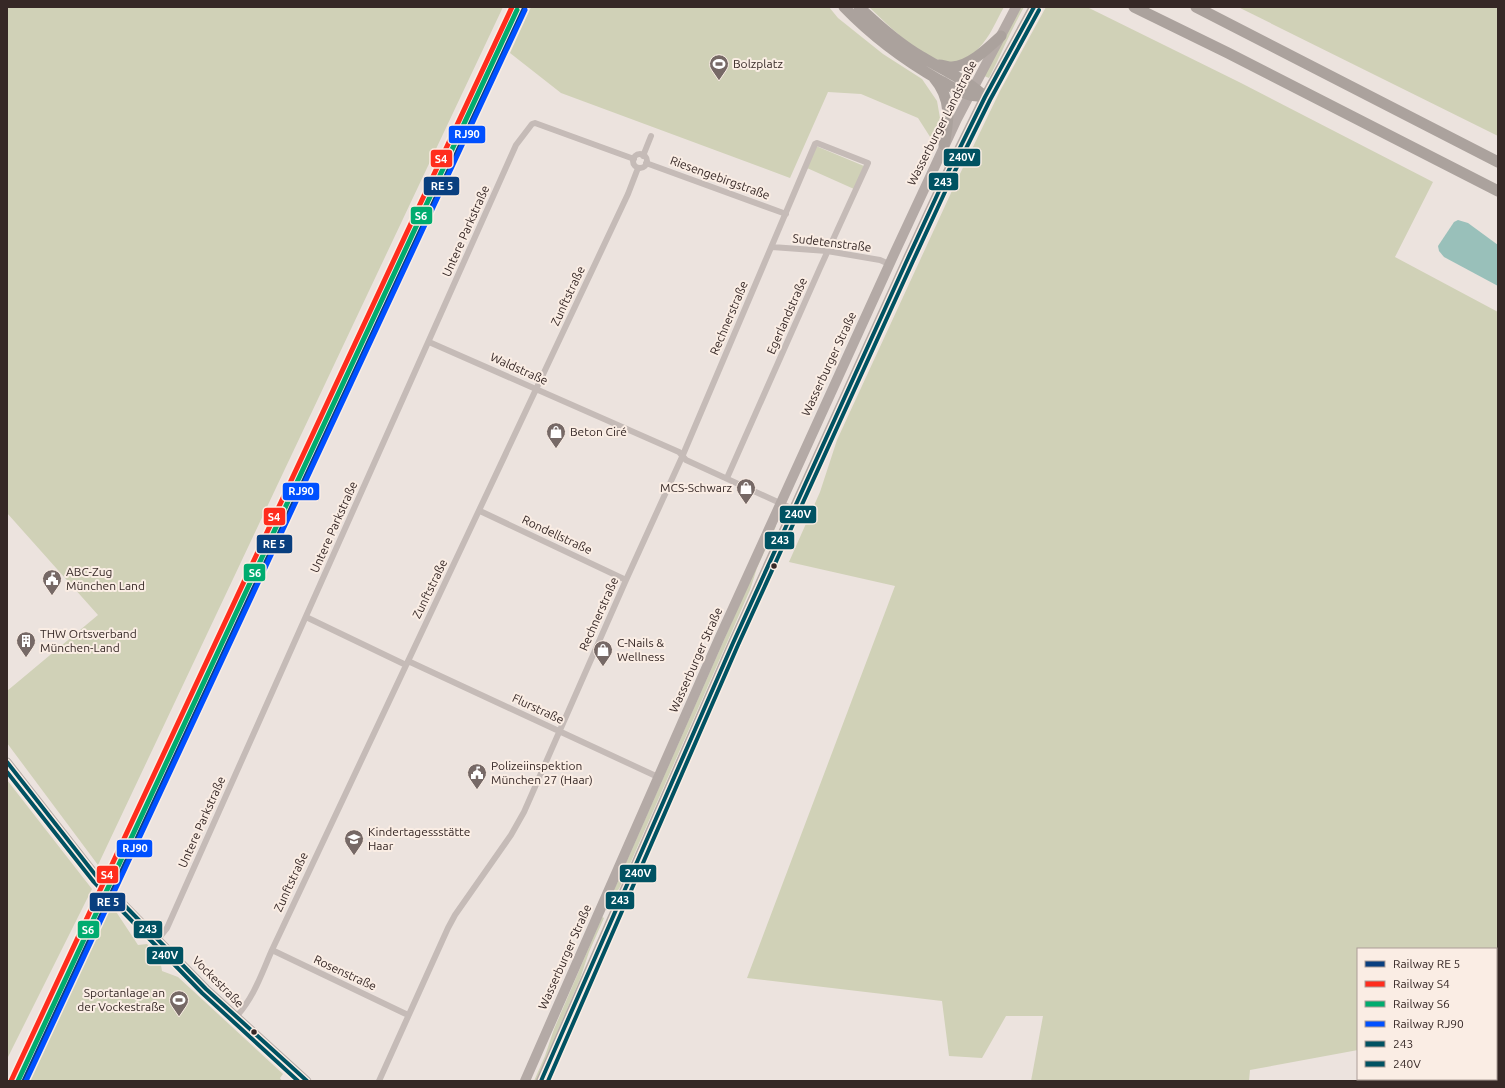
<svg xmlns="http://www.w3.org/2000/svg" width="1505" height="1088" viewBox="0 0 1505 1088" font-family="Ubuntu,sans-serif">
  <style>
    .green { fill: #d0d1b7 }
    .water { fill: #99c0ba }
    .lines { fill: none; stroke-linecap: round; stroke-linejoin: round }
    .secondary-tunnel { stroke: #c8beb9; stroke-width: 9; stroke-dasharray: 9 4.5; stroke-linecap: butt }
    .street { stroke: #c5bbb7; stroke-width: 6 }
    .secondary { stroke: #b6aca8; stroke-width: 9 }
    .primary { stroke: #b4aaa6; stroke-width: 10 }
    .highway { stroke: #aba29d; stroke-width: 11 }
    .bus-1-casing { stroke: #faede4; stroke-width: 7 }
    .bus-2-casing { stroke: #faede4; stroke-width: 7 }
    .bus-1 { stroke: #005262; stroke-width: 4 }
    .bus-2 { stroke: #005262; stroke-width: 4 }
    .rail-1-casing { stroke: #faede4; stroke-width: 8 }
    .rail-2-casing { stroke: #faede4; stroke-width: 8 }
    .rail-3-casing { stroke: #faede4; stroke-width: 8 }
    .rail-4-casing { stroke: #faede4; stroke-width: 8 }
    .rail-1 { stroke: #093f7f; stroke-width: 5 }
    .rail-2 { stroke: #ff2d1d; stroke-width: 5 }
    .rail-3 { stroke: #00ac6f; stroke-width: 5 }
    .rail-4 { stroke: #0050ff; stroke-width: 5 }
    .bus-dot { fill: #362826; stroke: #faede4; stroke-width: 1.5 }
    .labels { text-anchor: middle; stroke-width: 4; stroke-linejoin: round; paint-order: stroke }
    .poi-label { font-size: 12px; fill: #362826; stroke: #faede4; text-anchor: start }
    .street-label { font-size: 12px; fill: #362826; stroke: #faede4 }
    .line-badge { stroke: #faede4; stroke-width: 1.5 }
    .badge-label { font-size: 11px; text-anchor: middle; font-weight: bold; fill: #fff }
  </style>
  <rect width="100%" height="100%" fill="#ece3de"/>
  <path class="green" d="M7 7H503L98 865 7 743V691L98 615 7 513Z
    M531 7H829L838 18 883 54 922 79 937 101 940 118 934 143 918 118 861 94 828 92 790 178 561 93 510 53Z
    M869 7H1004C996 21 990 37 978 49 973 55 960 63 952 63 923 61 889 26 869 7Z
    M1021 7H1024C1011 30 1001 55 989 78L984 76Z
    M1046 7H1087L1241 83 1433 182 1395 257 1498 312V1081H1396L1395 1079H1496V949H1358V1050L1250 1070 1249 1081H1031L1043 1016H1006L982 1058 949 1056 942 1001 747 978 895 586 789 562 820 492 837 440 957 180 1000 91Z
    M1238 7H1498V136Z
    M816 146 864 166 854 189 807 168Z
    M774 526H776L757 568 750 590 619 889 617 891 614 890Z
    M7 780 92 889 7 1059Z
    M111 904 138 945 147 944 160 959 162 971 178 977 283 1074 280 1078 282 1081H29Z
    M602 917 604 918 589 952 580 979 536 1081H534L545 1056 554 1029Z"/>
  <path class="water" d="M1458 220 1468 223 1498 245V286L1444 257 1439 251 1438 246 1454 222Z"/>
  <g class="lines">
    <path class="secondary-tunnel" d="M97 877 115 896"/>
    <path class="street" d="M633 161a7 7 0 1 1 14 0a7 7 0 1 1-14 0Z
      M643 156 651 136
      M646 163 786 214
      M772 247 827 251 880 260 889 264
      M429 342 679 452 686 460 793 509
      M480 511 626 580
      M306 617 406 665
      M408 661 658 777
      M158 939 167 928 516 145 532 124 535 123 634 159
      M272 950 408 1015
      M236 1017C254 997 261 975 272 950L628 194 638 168
      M379 1081 448 928 455 915 511 835 524 812 626 580 682 457 815 144 817 143 868 163 820 268 727 478"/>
    <path class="secondary" d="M7 762 97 877
      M115 896 206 989 307 1081"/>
    <path class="primary" d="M525 1081 719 639 895 252 957 119 1016 7
      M541 1081 733 643 908 258 946 176 985 97 1034 7"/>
    <path class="highway" d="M844 7C872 36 904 60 939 80 949 85 959 92 970 95 975 96 980 96 985 97
      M859 7C878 25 899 44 922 57 943 70 967 80 985 97
      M1134 7 1228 53 1498 191
      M1196 7 1498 162
      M939 65C943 65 948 67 952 67 970 66 988 48 1001 36
      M934 78C952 99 949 120 944 145"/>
    <g class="bus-1-casing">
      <path id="bus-1" d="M7 762 97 877 206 989 307 1081
        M541 1081 733 643 908 258 946 176 985 97 1034 7"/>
    </g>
    <g class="bus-2-casing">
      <path id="bus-2" d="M7 772 93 881 202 993 298 1081
        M548 1081 738 645 913 261 951 179 990 100 1039 10"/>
    </g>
    <use href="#bus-1" class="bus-1"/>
    <use href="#bus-2" class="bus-2"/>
    <g class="rail-1-casing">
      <path id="rail-1" d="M24 1081 525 7"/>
    </g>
    <g class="rail-2-casing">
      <path id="rail-2" d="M11 1081 512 7"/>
    </g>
    <g class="rail-3-casing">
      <path id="rail-3" d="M18 1081 517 10"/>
    </g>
    <g class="rail-4-casing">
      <path id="rail-4" d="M26 1081 525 10"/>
    </g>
    <use href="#rail-1" class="rail-1"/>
    <use href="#rail-2" class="rail-2"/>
    <use href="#rail-3" class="rail-3"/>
    <use href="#rail-4" class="rail-4"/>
  </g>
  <defs>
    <g id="stadium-pin" transform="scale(1)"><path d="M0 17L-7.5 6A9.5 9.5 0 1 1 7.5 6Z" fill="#766966" stroke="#faede4"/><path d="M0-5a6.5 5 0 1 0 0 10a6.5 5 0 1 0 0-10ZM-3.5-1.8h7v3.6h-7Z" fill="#fff"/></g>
    <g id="shop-pin" transform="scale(1)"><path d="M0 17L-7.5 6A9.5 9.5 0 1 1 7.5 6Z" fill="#766966" stroke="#faede4"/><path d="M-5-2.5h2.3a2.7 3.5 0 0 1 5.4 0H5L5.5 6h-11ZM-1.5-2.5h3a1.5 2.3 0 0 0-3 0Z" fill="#fff"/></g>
    <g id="civic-pin" transform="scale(1)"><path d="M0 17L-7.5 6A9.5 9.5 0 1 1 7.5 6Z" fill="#766966" stroke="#faede4"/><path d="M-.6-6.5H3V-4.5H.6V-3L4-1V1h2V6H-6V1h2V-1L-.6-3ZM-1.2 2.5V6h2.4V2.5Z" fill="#fff"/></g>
    <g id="building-pin" transform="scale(1)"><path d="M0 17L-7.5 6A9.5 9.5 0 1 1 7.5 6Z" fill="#766966" stroke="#faede4"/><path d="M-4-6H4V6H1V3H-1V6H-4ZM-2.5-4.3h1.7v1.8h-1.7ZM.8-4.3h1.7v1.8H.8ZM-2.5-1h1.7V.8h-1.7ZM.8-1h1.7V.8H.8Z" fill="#fff"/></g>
    <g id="school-pin" transform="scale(1)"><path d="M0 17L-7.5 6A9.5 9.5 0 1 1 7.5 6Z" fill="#766966" stroke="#faede4"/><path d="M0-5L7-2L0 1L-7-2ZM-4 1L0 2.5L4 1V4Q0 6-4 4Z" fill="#fff"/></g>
  </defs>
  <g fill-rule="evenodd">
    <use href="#stadium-pin" x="719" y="64"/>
    <use href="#shop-pin" x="556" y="432"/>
    <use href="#shop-pin" x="746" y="488"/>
    <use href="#civic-pin" x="52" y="579"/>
    <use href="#building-pin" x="26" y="641"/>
    <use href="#shop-pin" x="603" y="650"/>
    <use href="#civic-pin" x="477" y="773"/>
    <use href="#school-pin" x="354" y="839"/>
    <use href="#stadium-pin" x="179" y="1000"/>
  </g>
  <g class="bus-dot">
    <circle cx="774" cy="566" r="3.5"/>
    <circle cx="254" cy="1032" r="3.5"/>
  </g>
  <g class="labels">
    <g class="poi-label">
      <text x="733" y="68">Bolzplatz</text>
      <text x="570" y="436">Beton Ciré</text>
      <text x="732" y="492" text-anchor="end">MCS-Schwarz</text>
      <text x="66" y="576">ABC-Zug<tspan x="66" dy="14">München Land</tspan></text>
      <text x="40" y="638">THW Ortsverband<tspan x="40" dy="14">München-Land</tspan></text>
      <text x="617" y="647">C-Nails &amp;<tspan x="617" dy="14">Wellness</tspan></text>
      <text x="491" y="770">Polizeiinspektion<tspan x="491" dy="14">München 27 (Haar)</tspan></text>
      <text x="368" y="836">Kindertagessstätte<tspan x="368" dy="14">Haar</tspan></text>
      <text x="165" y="997" text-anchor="end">Sportanlage an<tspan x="165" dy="14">der Vockestraße</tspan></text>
    </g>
    <g class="street-label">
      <text transform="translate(942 123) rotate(-63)" y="4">Wasserburger Landstraße</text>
      <text transform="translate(720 178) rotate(20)" y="4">Riesengebirgstraße</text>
      <text transform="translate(466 231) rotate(-66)" y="4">Untere Parkstraße</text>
      <text transform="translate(832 243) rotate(7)" y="4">Sudetenstraße</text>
      <text transform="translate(568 296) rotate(-65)" y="4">Zunftstraße</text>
      <text transform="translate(787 316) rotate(-66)" y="4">Egerlandstraße</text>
      <text transform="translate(729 318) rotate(-67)" y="4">Rechnerstraße</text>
      <text transform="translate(829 364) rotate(-65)" y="4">Wasserburger Straße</text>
      <text transform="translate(519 369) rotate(24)" y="4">Waldstraße</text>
      <text transform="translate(334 527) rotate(-66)" y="4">Untere Parkstraße</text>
      <text transform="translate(557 535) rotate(25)" y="4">Rondellstraße</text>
      <text transform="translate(430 589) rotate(-64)" y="4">Zunftstraße</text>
      <text transform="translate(599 614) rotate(-66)" y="4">Rechnerstraße</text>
      <text transform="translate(696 660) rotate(-66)" y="4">Wasserburger Straße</text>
      <text transform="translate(538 709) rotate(25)" y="4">Flurstraße</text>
      <text transform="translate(202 822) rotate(-66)" y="4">Untere Parkstraße</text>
      <text transform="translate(291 882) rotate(-65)" y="4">Zunftstraße</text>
      <text transform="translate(565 957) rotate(-66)" y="4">Wasserburger Straße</text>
      <text transform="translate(345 973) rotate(25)" y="4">Rosenstraße</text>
      <text transform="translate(218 982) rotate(45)" y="4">Vockestraße</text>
    </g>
  </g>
  <g class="line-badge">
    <rect x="448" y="125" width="38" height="19" rx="4" fill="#0050ff"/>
    <rect x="943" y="148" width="38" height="19" rx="4" fill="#005262"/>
    <rect x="430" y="149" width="23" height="19" rx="4" fill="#ff2d1d"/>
    <rect x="928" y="172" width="31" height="19" rx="4" fill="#005262"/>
    <rect x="423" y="176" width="37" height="20" rx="4" fill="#093f7f"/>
    <rect x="410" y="206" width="23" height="19" rx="4" fill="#00ac6f"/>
    <rect x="282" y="482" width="38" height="19" rx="4" fill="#0050ff"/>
    <rect x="779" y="505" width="38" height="19" rx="4" fill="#005262"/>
    <rect x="263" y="507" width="23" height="19" rx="4" fill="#ff2d1d"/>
    <rect x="764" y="531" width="31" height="19" rx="4" fill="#005262"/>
    <rect x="256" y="534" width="37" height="20" rx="4" fill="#093f7f"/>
    <rect x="243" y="563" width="23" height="19" rx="4" fill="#00ac6f"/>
    <rect x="116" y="839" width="37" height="19" rx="4" fill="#0050ff"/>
    <rect x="619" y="864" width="38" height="19" rx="4" fill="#005262"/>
    <rect x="96" y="865" width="23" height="19" rx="4" fill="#ff2d1d"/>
    <rect x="605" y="891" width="30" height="19" rx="4" fill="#005262"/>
    <rect x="89" y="892" width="37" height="20" rx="4" fill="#093f7f"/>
    <rect x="133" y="920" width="30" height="19" rx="4" fill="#005262"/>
    <rect x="77" y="920" width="23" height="19" rx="4" fill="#00ac6f"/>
    <rect x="146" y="946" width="38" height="19" rx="4" fill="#005262"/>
  </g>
  <g class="badge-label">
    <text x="467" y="138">RJ90</text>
    <text x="962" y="161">240V</text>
    <text x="441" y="163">S4</text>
    <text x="943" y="186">243</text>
    <text x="442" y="190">RE 5</text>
    <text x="421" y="220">S6</text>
    <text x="301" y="495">RJ90</text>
    <text x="798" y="518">240V</text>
    <text x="274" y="521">S4</text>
    <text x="780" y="544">243</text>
    <text x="274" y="548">RE 5</text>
    <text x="255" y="577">S6</text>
    <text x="135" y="852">RJ90</text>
    <text x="638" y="877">240V</text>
    <text x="107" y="879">S4</text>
    <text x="620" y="904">243</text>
    <text x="108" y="906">RE 5</text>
    <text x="148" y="933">243</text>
    <text x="88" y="934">S6</text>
    <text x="165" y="959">240V</text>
  </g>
  <rect width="1505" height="1088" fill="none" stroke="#362826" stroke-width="16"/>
  <rect x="1357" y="948" width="140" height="132" fill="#faede4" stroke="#ac9e98"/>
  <rect x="1365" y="961" width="20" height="6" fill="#093f7f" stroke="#ac9e98"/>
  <text x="1393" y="968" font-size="12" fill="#362826">Railway RE 5</text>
  <rect x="1365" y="981" width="20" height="6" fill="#ff2d1d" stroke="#ac9e98"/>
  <text x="1393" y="988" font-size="12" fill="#362826">Railway S4</text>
  <rect x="1365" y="1001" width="20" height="6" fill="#00ac6f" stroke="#ac9e98"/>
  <text x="1393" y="1008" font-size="12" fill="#362826">Railway S6</text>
  <rect x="1365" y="1021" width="20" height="6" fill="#0050ff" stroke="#ac9e98"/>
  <text x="1393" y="1028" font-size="12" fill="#362826">Railway RJ90</text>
  <rect x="1365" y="1041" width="20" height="6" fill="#005262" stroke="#ac9e98"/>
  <text x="1393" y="1048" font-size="12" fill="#362826">243</text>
  <rect x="1365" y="1061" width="20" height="6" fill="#005262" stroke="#ac9e98"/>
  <text x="1393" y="1068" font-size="12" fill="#362826">240V</text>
</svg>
